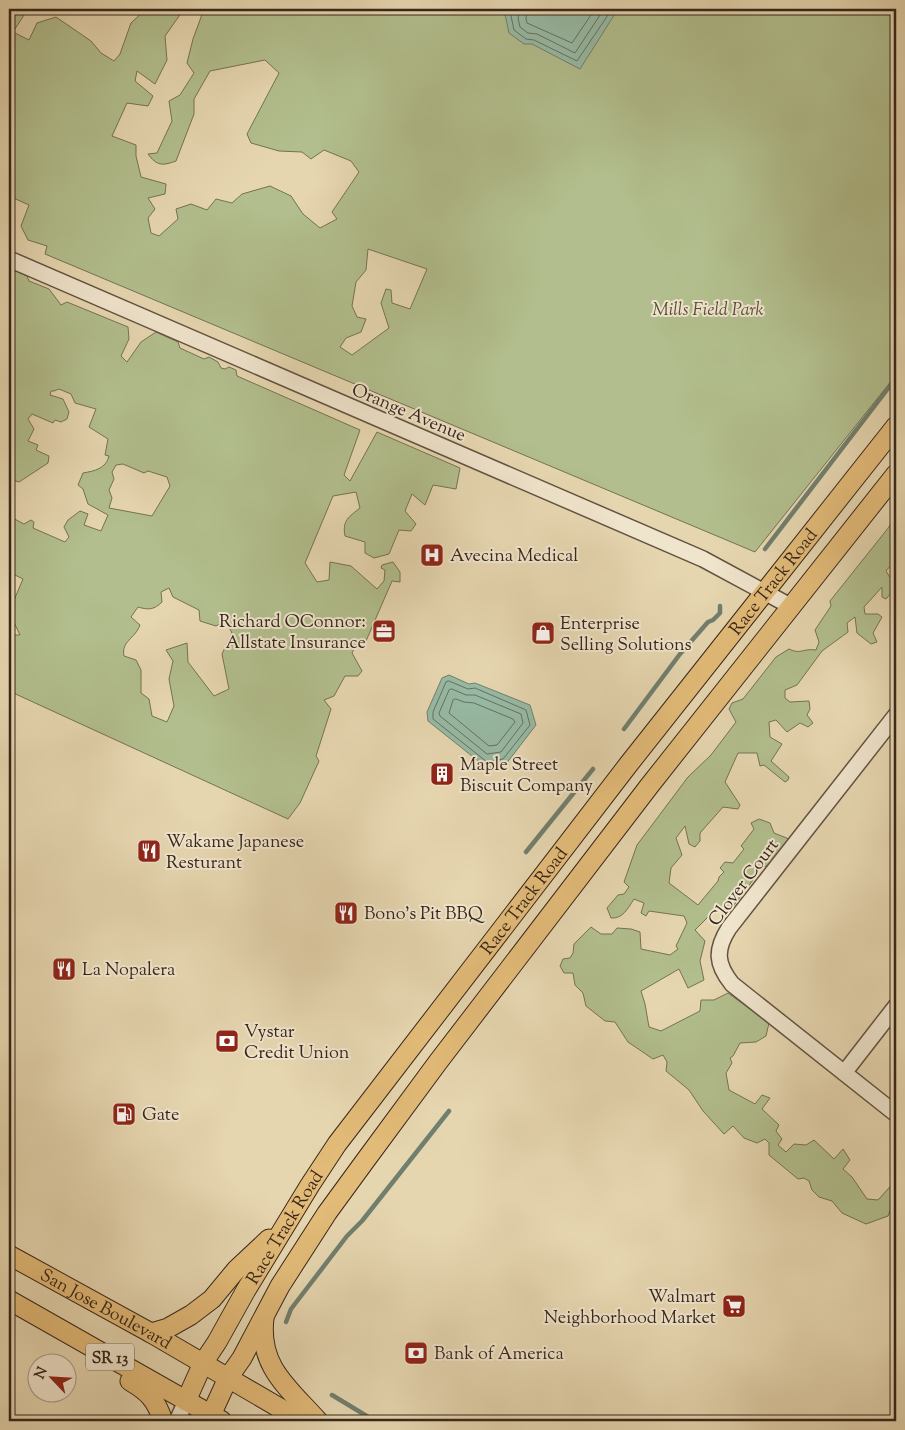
<svg xmlns="http://www.w3.org/2000/svg" width="905" height="1430" viewBox="0 0 905 1430" font-family="'Sorts Mill Goudy',serif">
  <style>
    .green { fill: #b2be8d; stroke: #747254; fill-rule: evenodd }
    .water { fill: #97baa5; stroke: #717f6e }
    .lines { fill: none; stroke-linecap: round; stroke-linejoin: round }
    .shore { stroke: #677060; stroke-width: 1 }
    .stream { stroke: #717f6e; stroke-width: 4.5 }
    .minor-casing { stroke: #635240; stroke-width: 18 }
    .major-casing { stroke: #37261b; stroke-width: 21 }
    .minor { stroke: #efe4cc; stroke-width: 15 }
    .major { stroke: #e3bb78; stroke-width: 19 }
    .labels { text-anchor: middle; stroke-width: 4; stroke-linejoin: round; paint-order: stroke }
    .shield { fill: #efe4cc; stroke: #6e5f50; stroke-width: 1 }
    .shield-label { font-size: 16px; font-weight: bold; fill: #37261b }
    .park-label { font-size: 18px; font-style: italic; fill: #564c38; stroke: #efe4cc }
    .street-label { font-size: 18px; fill: #37261b; stroke: #efe4cc }
    .poi-label { font-size: 18px; fill: #37261b; stroke: #efe4cc; text-anchor: start }
  </style>
  <rect width="100%" height="100%" fill="#e6d6b0"/>
  <filter id="stains"><feTurbulence type="fractalNoise" baseFrequency=".004" numOctaves="4"/><feColorMatrix values="0 0 0 0 .2 0 0 0 0 .09 0 0 0 0 .02 0 0 0 .5 -.17"/></filter>
  <radialGradient id="worn" r=".72"><stop offset=".6" stop-color="#630" stop-opacity="0"/><stop offset="1" stop-color="#630" stop-opacity=".3"/></radialGradient>
  <path class="green" d="M9 9H28L13 32 29 40 37 23 56 17 91 41 101 53 114 61 120 54 131 23 146 9H184L165 36 167 60 155 84 137 71 135 81 153 96 148 106 127 103 112 136 136 145V156L141 177 166 184 165 194 148 198 155 209 148 218 151 233 159 236 178 219 176 209 191 204 207 210 216 199 232 203 242 194 270 186 291 196 303 214 320 228 337 219 332 212 359 172 351 161 324 150 311 159 302 152 279 151 251 143 247 134 279 73 265 60 210 71 194 99V114L176 161C162 166 157 166 148 154L157 153 172 121 169 101 180 95 194 73 187 63 193 39 204 9H896V375L755 552 45 254 47 246 28 240 21 226 29 205 9 196ZM368 249 427 269 410 309 392 303 391 290 386 289 381 303 389 328 352 355 340 347 346 338 361 332 366 319 357 317 352 306 356 282 366 270Z
    M9 268 27 276 29 281 49 289 61 305 67 302 128 327 129 339 121 356 127 362 141 342 156 332 178 342 180 348 204 359 209 357 218 362 221 368 225 369 229 367 236 370 237 376 360 430 344 475 350 481 377 432 460 468 456 489 433 485 425 505 412 494 405 511 416 524 411 531 399 530 389 554 374 558 365 553V542L345 536C342 520 349 517 360 508L356 492 333 496 305 563 317 582 329 580 330 562 351 566 377 589 384 581 385 570 381 568 382 565 393 562 400 572V582L392 581 366 641 356 645 352 653 362 671 358 676H345L334 696 324 700 331 709 316 756 319 761 300 803 288 819 9 691V635H20L9 612 23 579 9 572V516L24 524 31 520 34 522 33 528 65 542 69 537 64 527 68 520 80 511 88 514 84 525 101 531 108 515 88 504 83 489 78 485 83 473C94 471 106 469 109 456L105 455 108 439 89 427 96 409 75 403 71 394 59 389 54 391H51L50 395 63 399 69 412 67 419 61 422 55 420 53 423 32 414 28 419 34 429 28 441 38 445 36 450 49 456 48 463 19 482 9 479V506ZM123 464 144 473 148 471 167 477 170 486 152 516 109 508 112 498 109 490 114 479 112 472 116 465ZM169 588 173 597 199 610 200 621 216 626 226 621 232 633 222 654 229 689 214 696 188 662 187 643 166 650 173 661 169 679 174 706 167 722 152 716 149 699 141 693V670L136 660 124 656C121 641 135 639 140 625L131 617 138 607C148 610 154 610 162 602L161 592Z
    M896 513V559L886 571 896 587 886 599 882 597V587L864 607 865 614H878L882 617 873 633 877 642 871 644 857 633 855 617 847 623 848 632 822 651 797 685 785 690V698L790 702 809 701 810 709 807 715 813 723 808 727 800 723 787 732 776 720 769 722 770 737 782 744 771 761 789 777 788 780 785 782 764 765 760 766 757 753H738L725 782 740 805 738 809 723 807 700 833V841L695 847 689 844 685 826 676 838 682 855 671 868 669 883 698 905 718 881 719 877 724 872 720 868 725 862 733 863 744 849 741 846 754 829 751 823 759 819 770 823 774 833 789 839 767 866 755 868 756 876 731 909 714 911 695 930 705 941 700 961 704 980 688 988 679 969 641 991 645 1004 649 1027 661 1031 700 1011 701 1000H714L728 993 769 1023 766 1036 756 1042 740 1043 733 1056 730 1058 732 1063 726 1073 729 1090 755 1104 762 1095 770 1098 762 1109 779 1125 776 1131 782 1139 778 1145 786 1152 794 1144 806 1145 814 1140 834 1159 843 1149 850 1160 843 1169 852 1177 867 1199 878 1200 896 1180V1202L893 1203 888 1216 866 1224 842 1213 832 1201 819 1197 812 1190 809 1181 804 1178 798 1179 769 1155V1143L765 1139 757 1143 744 1138 733 1126 724 1134 703 1111 689 1090 666 1071 667 1062 663 1055 653 1059 628 1042 615 1022 605 1021 586 1006 583 993 575 985 573 973H564L560 966 563 959 570 958 573 953 574 944 591 927 601 934H612L617 928 631 929 640 932 641 949 670 955 678 949 676 946 687 923 684 916 649 911 646 916 641 913 644 903 634 899C628 908 623 919 611 918L607 908 618 895 624 894 629 887 624 882 637 845 688 777 711 755 736 722 729 709 732 703 743 699 776 657 789 649C801 655 803 648 816 650L819 642 815 630 831 606 830 601 889 527Z"/>
  <path class="water" d="M510 9H618L580 69 532 44H524L509 33 505 14Z
    M449 675 469 684 475 683 530 705 536 725 506 764 493 765 491 768H487L428 721 427 712 442 678Z"/>
  <g class="lines">
    <path class="shore" d="M513 9 511 16 514 30 526 39 534 40 577 61 612 9
      M520 9 518 18 520 27 528 33 537 34 575 53 604 9
      M527 9 526 19 527 23 572 43 595 9
      M449 681 468 689 475 688 526 710 530 725 503 759 487 762 433 719V712L446 682Z
      M452 689 466 695H475L521 714 523 723 501 752 487 754 440 716 439 713 449 690Z
      M456 699 464 702 474 703 513 719 515 722 497 745 489 746 449 713 453 700Z"/>
    <path class="stream" d="M765 549 896 378
      M624 729 680 654 708 622 713 620 720 613V606
      M526 852 593 769
      M286 1322 291 1309 347 1236 362 1221 449 1111
      M332 1395 375 1421"/>
    <g class="minor-casing">
      <path id="minor" d="M9 259 703 559 792 607
        M896 715 729 928C715 950 716 964 732 984L896 1114
        M844 1073 896 1006
        M177 1421 186 1401"/>
    </g>
    <g class="major-casing">
      <g id="major">
        <path id="s1" d="M9 1255 151 1333 302 1421"/>
        <path d="M9 1300 222 1421"/>
        <path d="M264 1318C258 1367 289 1388 318 1421"/>
        <path d="M151 1333 168 1328 191 1315 212 1299 236 1270 269 1239"/>
        <path d="M130 1381C149 1392 156 1400 163 1421"/>
        <path id="s2" d="M186 1401 203 1363 217 1342 246 1290 310 1185 337 1144 628 765 896 426"/>
        <path d="M211 1415 228 1378 242 1358 280 1286 327 1213 365 1161 438 1062 650 785 896 474"/>
      </g>
    </g>
    <use href="#minor" class="minor"/>
    <use href="#major" class="major"/>
  </g>
  <defs>
    <g id="hospital-square" transform="scale(1.25)"><rect x="-9" y="-9" width="18" height="18" rx="4" fill="#8f2418" stroke="#efe4cc"/><path d="M-5-5h3v3.5h4V-5h3V5h-3V1.5h-4V5h-3Z" fill="#fff"/></g>
    <g id="office-square" transform="scale(1.25)"><rect x="-9" y="-9" width="18" height="18" rx="4" fill="#8f2418" stroke="#efe4cc"/><path d="M-6-3h4V-5.5h4V-3h4V5H-6ZM-1-4.5V-3h2v-1.5ZM-6 0V1H6V0Z" fill="#fff"/></g>
    <g id="shop-square" transform="scale(1.25)"><rect x="-9" y="-9" width="18" height="18" rx="4" fill="#8f2418" stroke="#efe4cc"/><path d="M-5-2.5h2.3a2.7 3.5 0 0 1 5.4 0H5L5.5 6h-11ZM-1.5-2.5h3a1.5 2.3 0 0 0-3 0Z" fill="#fff"/></g>
    <g id="building-square" transform="scale(1.25)"><rect x="-9" y="-9" width="18" height="18" rx="4" fill="#8f2418" stroke="#efe4cc"/><path d="M-4-6H4V6H1V3H-1V6H-4ZM-2.5-4.3h1.7v1.8h-1.7ZM.8-4.3h1.7v1.8H.8ZM-2.5-1h1.7V.8h-1.7ZM.8-1h1.7V.8H.8Z" fill="#fff"/></g>
    <g id="restaurant-square" transform="scale(1.25)"><rect x="-9" y="-9" width="18" height="18" rx="4" fill="#8f2418" stroke="#efe4cc"/><path d="M-5-6h1v4h1v-4h1v4h1v-4h1v5L-1.5 .5V6h-2V.5L-5-1ZM5-6V6H3V1.5H1.5Q1.5-4 5-6Z" fill="#fff"/></g>
    <g id="bank-square" transform="scale(1.25)"><rect x="-9" y="-9" width="18" height="18" rx="4" fill="#8f2418" stroke="#efe4cc"/><path d="M-6-4H6V4H-6ZM0-2.3a2.3 2.3 0 1 0 0 4.6a2.3 2.3 0 1 0 0-4.6Z" fill="#fff"/></g>
    <g id="fuel-square" transform="scale(1.25)"><rect x="-9" y="-9" width="18" height="18" rx="4" fill="#8f2418" stroke="#efe4cc"/><path d="M-5.5-6h7V0h2V4h1.3V-2.5L3-4.5l.8-.8L6-3V5H2.5V1h-1V6h-7ZM-4.2-4.7v3.2H.2V-4.7Z" fill="#fff"/></g>
    <g id="supermarket-square" transform="scale(1.25)"><rect x="-9" y="-9" width="18" height="18" rx="4" fill="#8f2418" stroke="#efe4cc"/><path d="M-6-5.5h2.5l.6 2H6L4.5 2H-2.5L-4.4-4H-6ZM-1.5 3.2a1.3 1.3 0 1 0 .1 0ZM3 3.2a1.3 1.3 0 1 0 .1 0Z" fill="#fff"/></g>
  </defs>
  <g fill-rule="evenodd">
    <use href="#hospital-square" x="432" y="555"/>
    <use href="#office-square" x="384" y="631"/>
    <use href="#shop-square" x="543" y="633"/>
    <use href="#building-square" x="442" y="774"/>
    <use href="#restaurant-square" x="149" y="851"/>
    <use href="#restaurant-square" x="346" y="913"/>
    <use href="#restaurant-square" x="64" y="969"/>
    <use href="#bank-square" x="227" y="1041"/>
    <use href="#fuel-square" x="124" y="1114"/>
    <use href="#supermarket-square" x="734" y="1306"/>
    <use href="#bank-square" x="416" y="1353"/>
  </g>
  <g class="labels">
    <rect class="shield" x="86" y="1343.5" width="48" height="27" rx="4"/>
    <g class="shield-label">
      <text x="110" y="1363">SR 13</text>
    </g>
    <g class="park-label">
      <text x="708" y="315">Mills Field Park</text>
    </g>
    <g class="street-label">
      <text transform="translate(409 412) rotate(23)" y="6">Orange Avenue</text>
      <text dy="6" stroke="none"><textPath href="#s2" startOffset="1010">Race Track Road</textPath></text>
      <text transform="translate(743 882) rotate(-53)" y="6">Clover Court</text>
      <text dy="6" stroke="none"><textPath href="#s2" startOffset="605">Race Track Road</textPath></text>
      <text dy="6" stroke="none"><textPath href="#s2" startOffset="200">Race Track Road</textPath></text>
      <text dy="6" stroke="none"><textPath href="#s1" startOffset="111">San Jose Boulevard</textPath></text>
    </g>
    <g class="poi-label">
      <text x="450" y="561">Avecina Medical</text>
      <text x="366" y="627" text-anchor="end">Richard OConnor:<tspan x="366" dy="21">Allstate Insurance</tspan></text>
      <text x="560" y="629">Enterprise<tspan x="560" dy="21">Selling Solutions</tspan></text>
      <text x="460" y="770">Maple Street<tspan x="460" dy="21">Biscuit Company</tspan></text>
      <text x="166" y="847">Wakame Japanese<tspan x="166" dy="21">Resturant</tspan></text>
      <text x="364" y="919">Bono's Pit BBQ</text>
      <text x="82" y="975">La Nopalera</text>
      <text x="244" y="1037">Vystar<tspan x="244" dy="21">Credit Union</tspan></text>
      <text x="142" y="1120">Gate</text>
      <text x="716" y="1302" text-anchor="end">Walmart<tspan x="716" dy="21">Neighborhood Market</tspan></text>
      <text x="434" y="1359">Bank of America</text>
    </g>
  </g>
  <rect width="905" height="1430" fill="none" stroke="#e6d6b0" stroke-width="30"/>
  <rect x="10" y="10" width="885" height="1410" fill="none" stroke="#37261b" stroke-width="2.5"/>
  <rect x="15" y="15" width="875" height="1400" fill="none" stroke="#37261b"/>
  <g transform="translate(52 1378) rotate(295)"><circle r="24" fill="#efe4cc" stroke="#a59885"/>
  <path d="M0-4L9 19L0 12L-9 19Z" fill="#8f2418"/>
  <text y="-8" font-size="14" font-weight="bold" text-anchor="middle" fill="#37261b">N</text>
  </g>
  <rect width="100%" height="100%" filter="url(#stains)"/>
  <rect width="100%" height="100%" fill="url(#worn)"/>
</svg>
